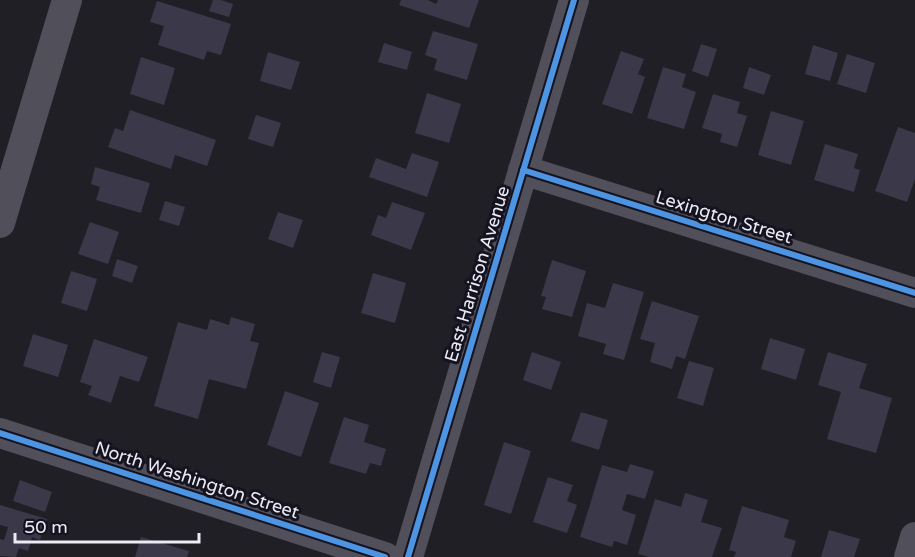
<svg xmlns="http://www.w3.org/2000/svg" width="915" height="557" viewBox="0 0 915 557" font-family="'Varela Round',sans-serif">
  <style>
    .building { fill: #3a3849 }
    .lines { fill: none; stroke-linecap: round; stroke-linejoin: round }
    .street { stroke: #504f5a; stroke-width: 30 }
    .cycleway-casing { stroke: #14131f; stroke-width: 10 }
    .cycleway { stroke: #4d94e3; stroke-width: 6 }
    .labels { text-anchor: middle; stroke-width: 6; stroke-linejoin: round; paint-order: stroke }
    .street-label { font-size: 18px; fill: #ebebf4; stroke: #14131f }
  </style>
  <rect width="100%" height="100%" fill="#201f26"/>
  <path class="building" d="M213 0H221L233 4 229 17 209 11Z
    M401 0H428L436 4 438 0H479L469 28 399 5Z
    M157 1 231 24 221 55 207 51 204 60 158 45 164 26 150 22Z
    M433 31 478 44 467 80 434 70 437 59 425 55Z
    M384 43 412 52 407 70 378 62Z
    M701 44 717 49 708 77 692 71Z
    M813 45 838 53 830 81 805 74Z
    M621 51 644 59 638 74 645 77 632 114 602 104Z
    M268 52 300 62 291 90 260 81Z
    M847 54 875 63 866 93 837 84Z
    M141 57 175 68 164 105 130 94Z
    M663 67 686 74 682 87 696 92 684 129 647 118Z
    M749 67 771 75 764 95 743 88Z
    M427 93 461 104 449 143 415 133Z
    M713 94 740 102 737 113 747 116 737 147 720 142 722 134 702 128Z
    M130 110 216 140 207 166 175 155 171 169 108 147 115 128 123 131Z
    M771 111 804 121 791 165 758 155Z
    M256 115 281 123 273 147 248 139Z
    M898 127 915 133V179L907 202 875 191Z
    M825 144 858 154 854 168 860 170 854 192 814 180Z
    M412 153 439 162 427 197 369 177 376 158 406 169Z
    M95 167 150 183 141 213 96 200 100 187 91 184Z
    M165 201 185 207 179 226 159 220Z
    M392 202 425 213 411 250 371 235 378 215 386 218Z
    M278 212 303 220 293 248 268 239Z
    M90 222 119 232 108 264 78 254Z
    M117 259 138 266 132 283 112 276Z
    M552 260 586 271 572 317 542 309 546 297 541 296Z
    M71 271 97 279 87 311 61 303Z
    M373 273 406 283 395 323 361 313Z
    M613 283 644 292 624 360 603 354 606 344 578 336 587 303 605 308Z
    M652 301 699 316 685 359 676 356 672 369 650 362 655 343 640 339Z
    M231 317 255 324 250 341 259 343 246 389 209 379 198 419 154 406 178 322 207 330 210 319 229 325Z
    M33 334 68 345 58 377 23 366Z
    M770 338 805 349 796 380 761 369Z
    M94 339 148 357 139 382 120 376 111 403 88 395 92 386 80 382Z
    M322 352 340 357 331 388 313 382Z
    M532 352 561 362 551 390 523 380Z
    M828 352 867 364 859 388 892 398 876 453 827 439 841 392 818 385Z
    M689 361 714 368 703 406 677 398Z
    M285 391 319 403 301 457 267 445Z
    M581 412 608 420 599 450 571 441Z
    M344 417 369 425 364 442 386 449 381 466 370 463 366 474 329 463Z
    M504 442 531 451 511 514 484 505Z
    M630 464 654 471 645 499 627 494 622 510 636 515 627 545 614 541 612 547 580 537 602 465 627 472Z
    M548 477 573 485 567 501 577 505 567 533 533 522Z
    M20 480 52 492 45 512 13 501Z
    M685 493 708 500 701 522 722 528 712 557H649L638 554 655 499 681 507Z
    M0 505 47 519 40 540 32 537 28 551 19 548 16 557 0 556V539L4 540 8 527 0 525Z
    M742 506 789 520 784 537 796 541 791 557H734L736 552 729 550Z
    M829 530 860 539 854 557H821Z
    M141 537 189 551 187 557H135Z"/>
  <g class="lines">
    <path class="street" d="M523 170 915 293
      M0 223 67 0
      M0 433 385 557
      M408 557 574 0
      M909 557 915 537"/>
    <g class="cycleway-casing">
      <path id="cycleway" d="M523 170 915 293
        M0 433 385 557
        M408 557 574 0"/>
    </g>
    <use href="#cycleway" class="cycleway"/>
  </g>
  <g class="labels">
    <g class="street-label">
      <text transform="translate(724 217) rotate(17)" y="6">Lexington Street</text>
      <text transform="translate(477 274) rotate(-73)" y="6">East Harrison Avenue</text>
      <text transform="translate(197 480) rotate(18)" y="6">North Washington Street</text>
    </g>
  </g>
  <path d="M15 533v9h184v-9" fill="none" stroke="#ebebf4" stroke-width="3"/>
  <text x="24" y="533" font-size="18" fill="#ebebf4" stroke="#14131f" stroke-width="4.5" paint-order="stroke">50 m</text>
</svg>
